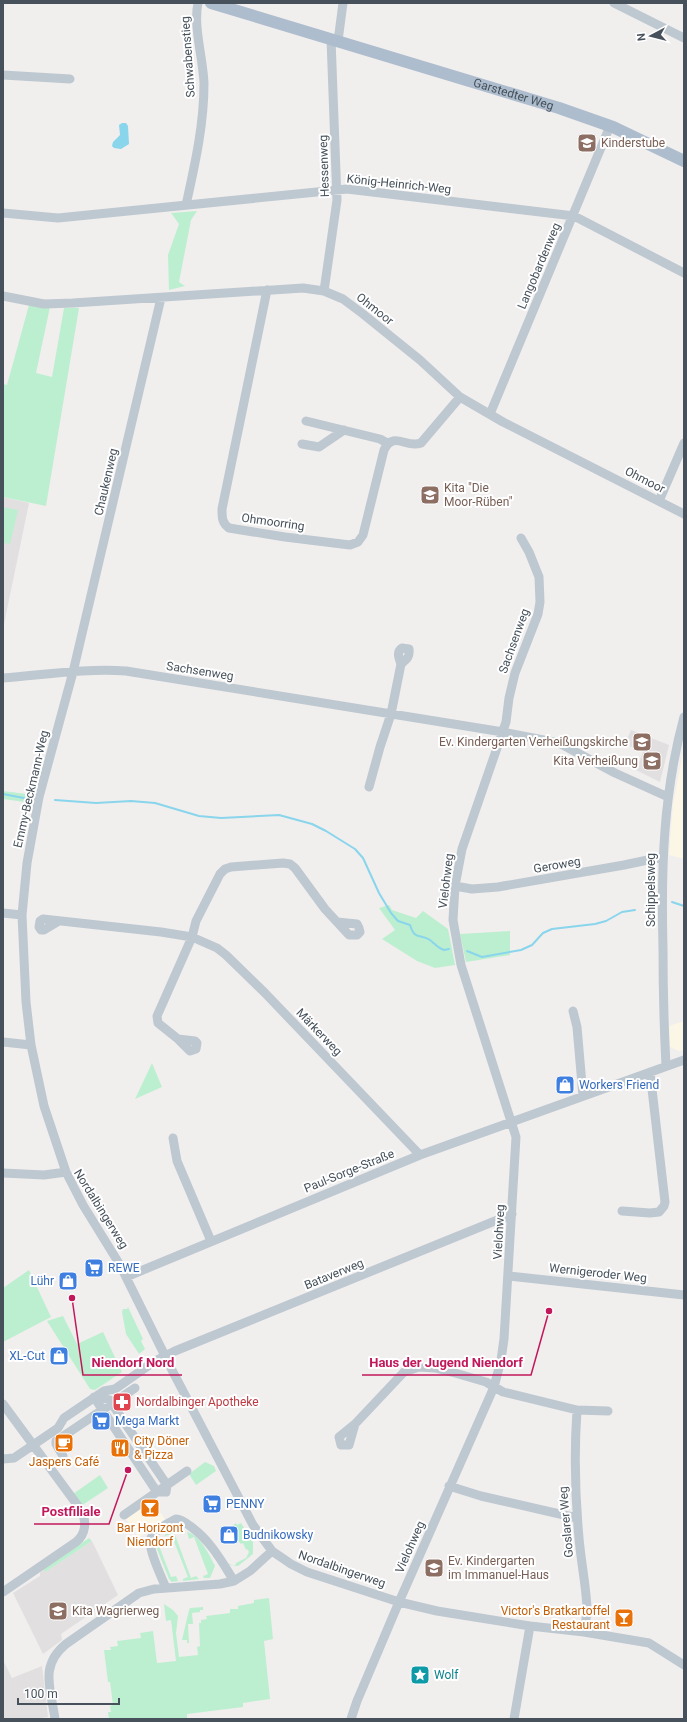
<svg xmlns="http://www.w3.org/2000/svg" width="687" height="1722" viewBox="0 0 687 1722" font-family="Roboto,sans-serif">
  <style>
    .commercial { fill: #fcf6e7 }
    .education { fill: #e2dfe0 }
    .green { fill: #bcefd0 }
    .water { fill: #89d5ec }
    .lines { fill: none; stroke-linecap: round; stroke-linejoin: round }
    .stream { stroke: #89d5ec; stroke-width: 2 }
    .minor { stroke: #bec8d0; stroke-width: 9 }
    .major { stroke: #adbdcd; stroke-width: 12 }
    .labels { text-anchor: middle; stroke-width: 4; stroke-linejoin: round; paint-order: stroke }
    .street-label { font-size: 12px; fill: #46515b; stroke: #fff }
    .education-label { font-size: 12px; fill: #785e54; stroke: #fff; text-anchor: start }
    .shop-label { font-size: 12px; fill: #366cbe; stroke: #fff; text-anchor: start }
    .health-label { font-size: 12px; fill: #be3a42; stroke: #fff; text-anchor: start }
    .food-label { font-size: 12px; fill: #c56008; stroke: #fff }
    .culture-label { font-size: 12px; fill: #0d838f; stroke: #fff; text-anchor: start }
    .leader { fill: none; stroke: #c2185b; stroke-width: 1.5 }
    .callout-dot { fill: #c2185b; stroke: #fff; stroke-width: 1.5 }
    .callout-label { font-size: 13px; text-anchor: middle; font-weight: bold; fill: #c2185b; stroke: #fff; stroke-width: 4; stroke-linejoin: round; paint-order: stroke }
  </style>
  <rect width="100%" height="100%" fill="#f1eeee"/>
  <path class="commercial" d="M684 748V859L669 855 673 804Z
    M684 1021V1050L679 1051 670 1047 669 1026Z
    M150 1498 165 1519 139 1538 124 1516Z"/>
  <path class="education" d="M3 497 29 503 3 629Z
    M631 730 669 745 660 782 636 770 643 752 625 744Z
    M92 1541 118 1595 61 1634 62 1640 43 1654 13 1593 40 1576V1572L44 1570 45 1572Z
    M3 1660 12 1678 42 1666 48 1717 34 1719H3Z"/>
  <path class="green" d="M197 211 191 220 179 282 185 286 169 290 168 255 179 224 171 213Z
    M29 305 50 307 36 373 52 377 64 308H79L46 506 3 497V384L7 385Z
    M3 507 18 510 10 544 3 543Z
    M3 791 34 795 32 803 3 799Z
    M389 905 392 910 416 918 423 911 448 929 455 965 435 968 417 961 382 939 395 930 379 908Z
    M510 931V955L466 962 460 934Z
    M152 1063 162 1087 135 1099Z
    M29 1270 51 1317 3 1342V1288Z
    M128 1307 143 1339 141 1341 145 1349 139 1354 126 1334 122 1312 123 1309H127Z
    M63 1316 77 1344 103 1332 122 1372 95 1390 90 1389 47 1321Z
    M205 1462 214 1466 216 1471 196 1485 189 1474Z
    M100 1475 108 1488 81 1506 73 1494Z
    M236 1523 237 1525 241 1523 253 1542V1554L238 1566 229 1565 227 1563 234 1566 236 1564V1563L246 1558 249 1552 247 1549 246 1550 243 1543 241 1544 234 1536 235 1535 232 1530 233 1529 232 1526Z
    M178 1526 181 1528 174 1532 191 1578 196 1576 199 1579 183 1581V1579L188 1577 171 1534 165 1536V1534Z
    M187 1532C200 1535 209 1554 215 1566L210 1578H204L203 1576 208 1574 194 1537 189 1539Z
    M160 1537 162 1541 158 1543 171 1577 176 1576 178 1581 172 1582 169 1579 155 1544 156 1540Z
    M89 1538 92 1541 45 1572 43 1569Z
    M269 1598 273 1639 264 1641 270 1699 243 1703V1707L187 1714V1719H109L108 1712H111L110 1706 113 1705 110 1682H108L104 1650H111L110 1647 118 1646 117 1641 141 1638 140 1633 153 1631 157 1663 176 1661 171 1620 166 1621 164 1604 173 1610 178 1616 176 1633 179 1657 198 1655 197 1647 200 1646 199 1623H201V1620L207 1619 206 1616 230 1613V1609H238V1606L254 1603V1600Z
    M203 1607V1610H200V1612L192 1613 193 1624H188L189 1643H187V1640H182L189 1610 190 1608Z"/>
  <path class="water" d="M122 123H126L128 126 129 144 121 149 114 148 112 146 113 142 120 135 119 125Z"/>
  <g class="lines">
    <path class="stream" d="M3 794 29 799
      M55 800 96 803 131 801 155 803 199 816 221 818 279 815 312 824 326 831 355 849 363 858 379 893 391 913 398 921 410 925C415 941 420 933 430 940 435 944 438 948 444 950L449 949
      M672 902 684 906
      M467 951 482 957 521 950 532 945 543 933 552 929 595 924 606 921 622 912 635 910"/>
    <path class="minor" d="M614 3 684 38
      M338 41 343 3
      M3 75 70 79
      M186 205C195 164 204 125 204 83 203 58 193 26 198 3
      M3 213 58 218 347 189 574 216 684 273
      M267 290 222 509C222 518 222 523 229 528L285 537 350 545 358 542 363 535 384 450C394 430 406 449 421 443L460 397
      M324 291 337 200 331 39
      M3 296 44 304 73 303 303 288 324 291 343 299 363 314 420 360 460 397 503 422 684 514
      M161 298 73 672 39 797 27 863 22 915 26 1002 31 1045 44 1106 66 1172 83 1205 120 1265 173 1372 253 1525 272 1551 291 1564 307 1572 399 1602 437 1611 530 1626 584 1632 649 1643 684 1665
      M490 414 610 126
      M306 421 380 439 387 443
      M302 444 319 447 344 430
      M659 501 684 443
      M3 678C44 675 85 668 126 671L503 732 559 743 615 773 668 797
      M369 787 380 747 391 714 401 664C407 659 410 657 409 649L402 648C396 652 399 658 401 664
      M455 886 472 889 498 887 624 865 662 857
      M3 913 22 915
      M59 921 44 930H41L39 927 40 921 43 919 161 932 192 937 217 948 226 955 265 993 420 1155
      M573 1011 577 1027 583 1096
      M178 1039 195 1041 197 1043 196 1049 190 1051 178 1039 158 1023 157 1016 192 937 196 921 220 874 225 869 231 867 283 863 290 864 295 868 325 909 337 922 357 924 359 928 360 932 357 935H349L337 922
      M3 1042 31 1045
      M666 1066C664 1027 663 988 663 948 661 869 663 794 684 717
      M173 1138 177 1161 211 1241
      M3 1173 44 1175 66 1172
      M622 1211 650 1213 659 1212 664 1206 665 1202 650 1072
      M509 1276 684 1295
      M126 1277 420 1155 684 1060
      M94 1397 157 1492H166L167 1485 112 1404 110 1400 102 1398
      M3 1404 81 1510C87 1521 86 1534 76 1542L3 1592
      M577 1410C574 1453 575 1495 579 1538 581 1562 586 1585 587 1608 587 1616 585 1624 584 1632
      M355 1424 349 1445H341L339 1437 355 1424 404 1372 419 1367 435 1368 455 1373 486 1382 503 1392 577 1410 608 1411
      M63 1456 56 1444V1441L135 1388
      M3 1459 14 1458 58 1428 64 1418 104 1391 115 1389 155 1361 175 1351 512 1214
      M449 1486 481 1496 577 1518
      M124 1515 187 1471
      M166 1588C162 1578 147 1548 151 1538 154 1530 169 1523 176 1519 181 1519 185 1522 190 1526 210 1540 221 1560 234 1581
      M55 1719C51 1689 39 1666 66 1644L139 1593 154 1589 220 1584 234 1581 250 1571 272 1551
      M351 1719 357 1701 399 1602 494 1387 501 1360 504 1339 516 1137 461 965 453 920 455 886 462 849 506 722 509 698 515 673 538 614 540 602 539 577 529 552 521 538
      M514 1719 530 1626"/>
    <path class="major" id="s1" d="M211 3 559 108 613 127 684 161"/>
  </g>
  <defs>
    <g id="school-square" transform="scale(1)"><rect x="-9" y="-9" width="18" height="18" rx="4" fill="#8d6e63" stroke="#fff"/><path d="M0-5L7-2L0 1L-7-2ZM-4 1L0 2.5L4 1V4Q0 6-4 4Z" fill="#fff"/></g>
    <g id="shop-square" transform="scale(1)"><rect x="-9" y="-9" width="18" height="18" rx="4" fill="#3f7fe0" stroke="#fff"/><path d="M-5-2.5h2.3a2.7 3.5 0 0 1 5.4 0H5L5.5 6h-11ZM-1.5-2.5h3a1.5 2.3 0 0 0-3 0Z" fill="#fff"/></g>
    <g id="supermarket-square" transform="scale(1)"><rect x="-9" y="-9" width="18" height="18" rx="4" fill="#3f7fe0" stroke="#fff"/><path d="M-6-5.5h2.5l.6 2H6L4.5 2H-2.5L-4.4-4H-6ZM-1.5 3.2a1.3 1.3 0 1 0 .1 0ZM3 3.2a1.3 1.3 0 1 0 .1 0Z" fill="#fff"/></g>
    <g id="pharmacy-square" transform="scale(1)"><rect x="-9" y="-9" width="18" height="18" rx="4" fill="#e0444e" stroke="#fff"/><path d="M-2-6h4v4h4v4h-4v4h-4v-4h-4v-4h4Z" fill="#fff"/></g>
    <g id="cafe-square" transform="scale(1)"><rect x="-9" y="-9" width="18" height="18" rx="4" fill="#e8710a" stroke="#fff"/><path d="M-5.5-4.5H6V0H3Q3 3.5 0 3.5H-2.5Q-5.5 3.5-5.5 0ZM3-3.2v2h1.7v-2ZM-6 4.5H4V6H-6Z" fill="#fff"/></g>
    <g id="restaurant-square" transform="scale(1)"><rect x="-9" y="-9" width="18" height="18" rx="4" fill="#e8710a" stroke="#fff"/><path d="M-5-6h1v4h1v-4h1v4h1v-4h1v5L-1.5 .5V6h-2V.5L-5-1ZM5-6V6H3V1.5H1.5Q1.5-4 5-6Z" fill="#fff"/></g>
    <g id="bar-square" transform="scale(1)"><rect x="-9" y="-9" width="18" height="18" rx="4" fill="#e8710a" stroke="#fff"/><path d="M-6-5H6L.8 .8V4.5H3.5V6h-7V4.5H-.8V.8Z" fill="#fff"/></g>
    <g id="sight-square" transform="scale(1)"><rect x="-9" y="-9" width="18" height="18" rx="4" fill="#0f9aa8" stroke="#fff"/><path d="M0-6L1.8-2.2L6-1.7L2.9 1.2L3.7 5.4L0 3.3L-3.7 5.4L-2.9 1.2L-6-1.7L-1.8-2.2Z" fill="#fff"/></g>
  </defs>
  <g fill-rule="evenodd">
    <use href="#school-square" x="587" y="143"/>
    <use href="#school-square" x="430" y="495"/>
    <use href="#school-square" x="642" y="742"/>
    <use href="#school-square" x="652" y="761"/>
    <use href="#shop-square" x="565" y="1085"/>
    <use href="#supermarket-square" x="94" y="1268"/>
    <use href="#shop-square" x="68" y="1281"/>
    <use href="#shop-square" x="59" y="1356"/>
    <use href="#pharmacy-square" x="122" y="1402"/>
    <use href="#supermarket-square" x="101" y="1421"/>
    <use href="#cafe-square" x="64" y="1443"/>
    <use href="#restaurant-square" x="120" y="1448"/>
    <use href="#supermarket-square" x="212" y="1504"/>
    <use href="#bar-square" x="150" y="1508"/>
    <use href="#shop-square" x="229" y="1535"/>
    <use href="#school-square" x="434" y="1568"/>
    <use href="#school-square" x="58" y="1611"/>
    <use href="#bar-square" x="624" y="1618"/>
    <use href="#sight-square" x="420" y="1675"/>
  </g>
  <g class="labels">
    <g class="street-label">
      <text transform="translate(188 57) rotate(-94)" y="4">Schwabenstieg</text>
      <text dy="4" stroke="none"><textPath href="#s1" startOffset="316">Garstedter Weg</textPath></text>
      <text transform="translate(324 166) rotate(-92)" y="4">Hessenweg</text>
      <text transform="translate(399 184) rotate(6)" y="4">König-Heinrich-Weg</text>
      <text transform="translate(539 266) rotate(-67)" y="4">Langobardenweg</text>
      <text transform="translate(375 309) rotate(38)" y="4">Ohmoor</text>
      <text transform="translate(645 480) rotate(27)" y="4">Ohmoor</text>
      <text transform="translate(106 482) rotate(-77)" y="4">Chaukenweg</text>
      <text transform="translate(273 522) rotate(8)" y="4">Ohmoorring</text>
      <text transform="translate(514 641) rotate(-70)" y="4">Sachsenweg</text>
      <text transform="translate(200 671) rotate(9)" y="4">Sachsenweg</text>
      <text transform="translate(31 789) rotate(-77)" y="4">Emmy-Beckmann-Weg</text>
      <text transform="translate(557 865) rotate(-10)" y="4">Geroweg</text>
      <text transform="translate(446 881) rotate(-83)" y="4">Vielohweg</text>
      <text transform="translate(651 890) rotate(-90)" y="4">Schippelsweg</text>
      <text transform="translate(319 1032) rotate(46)" y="4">Märkerweg</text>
      <text transform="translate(349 1171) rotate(-22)" y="4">Paul-Sorge-Straße</text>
      <text transform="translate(101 1209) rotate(58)" y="4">Nordalbingerweg</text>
      <text transform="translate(499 1232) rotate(-87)" y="4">Vielohweg</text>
      <text transform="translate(598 1273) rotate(6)" y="4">Wernigeroder Weg</text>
      <text transform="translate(334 1274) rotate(-22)" y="4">Bataverweg</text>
      <text transform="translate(566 1522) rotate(-95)" y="4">Goslarer Weg</text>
      <text transform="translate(410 1547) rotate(-66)" y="4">Vielohweg</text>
      <text transform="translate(342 1569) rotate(19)" y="4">Nordalbingerweg</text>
    </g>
    <g class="education-label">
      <text x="601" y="147">Kinderstube</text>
      <text x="444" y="492">Kita "Die<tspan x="444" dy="14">Moor-Rüben"</tspan></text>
      <text x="628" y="746" text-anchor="end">Ev. Kindergarten Verheißungskirche</text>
      <text x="638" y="765" text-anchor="end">Kita Verheißung</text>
      <text x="448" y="1565">Ev. Kindergarten<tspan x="448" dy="14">im Immanuel-Haus</tspan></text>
      <text x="72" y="1615">Kita Wagrierweg</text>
    </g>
    <g class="shop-label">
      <text x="579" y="1089">Workers Friend</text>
      <text x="108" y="1272">REWE</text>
      <text x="54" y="1285" text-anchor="end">Lühr</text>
      <text x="45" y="1360" text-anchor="end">XL-Cut</text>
      <text x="115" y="1425">Mega Markt</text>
      <text x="226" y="1508">PENNY</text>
      <text x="243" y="1539">Budnikowsky</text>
    </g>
    <g class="health-label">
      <text x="136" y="1406">Nordalbinger Apotheke</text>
    </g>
    <g class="food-label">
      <text x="134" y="1445" text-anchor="start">City Döner<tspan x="134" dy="14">&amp; Pizza</tspan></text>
      <text x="64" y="1466">Jaspers Café</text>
      <text x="150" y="1532">Bar Horizont<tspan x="150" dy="14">Niendorf</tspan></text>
      <text x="610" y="1615" text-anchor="end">Victor's Bratkartoffel<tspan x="610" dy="14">Restaurant</tspan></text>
    </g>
    <g class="culture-label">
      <text x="434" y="1679">Wolf</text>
    </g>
  </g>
  <path class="leader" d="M549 1311L531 1375H362M72 1298L83 1375H182M128 1470L109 1524H34"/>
  <g class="callout-dot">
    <circle cx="549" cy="1311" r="4"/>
    <circle cx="72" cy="1298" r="4"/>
    <circle cx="128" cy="1470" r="4"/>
  </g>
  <g class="callout-label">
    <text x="446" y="1367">Haus der Jugend Niendorf</text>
    <text x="133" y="1367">Niendorf Nord</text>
    <text x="71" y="1516">Postfiliale</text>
  </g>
  <rect width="687" height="1722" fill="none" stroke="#46515b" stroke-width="8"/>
  <g transform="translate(651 36) rotate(263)" stroke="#ffffff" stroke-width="3" paint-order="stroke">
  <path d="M0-3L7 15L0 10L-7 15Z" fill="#46515b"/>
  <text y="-6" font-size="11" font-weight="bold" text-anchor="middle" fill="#46515b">N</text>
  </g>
  <path d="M18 1698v6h101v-6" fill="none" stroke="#46515b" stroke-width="2"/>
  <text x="24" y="1698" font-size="12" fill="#46515b" stroke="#ffffff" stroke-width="3" paint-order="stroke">100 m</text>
</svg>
